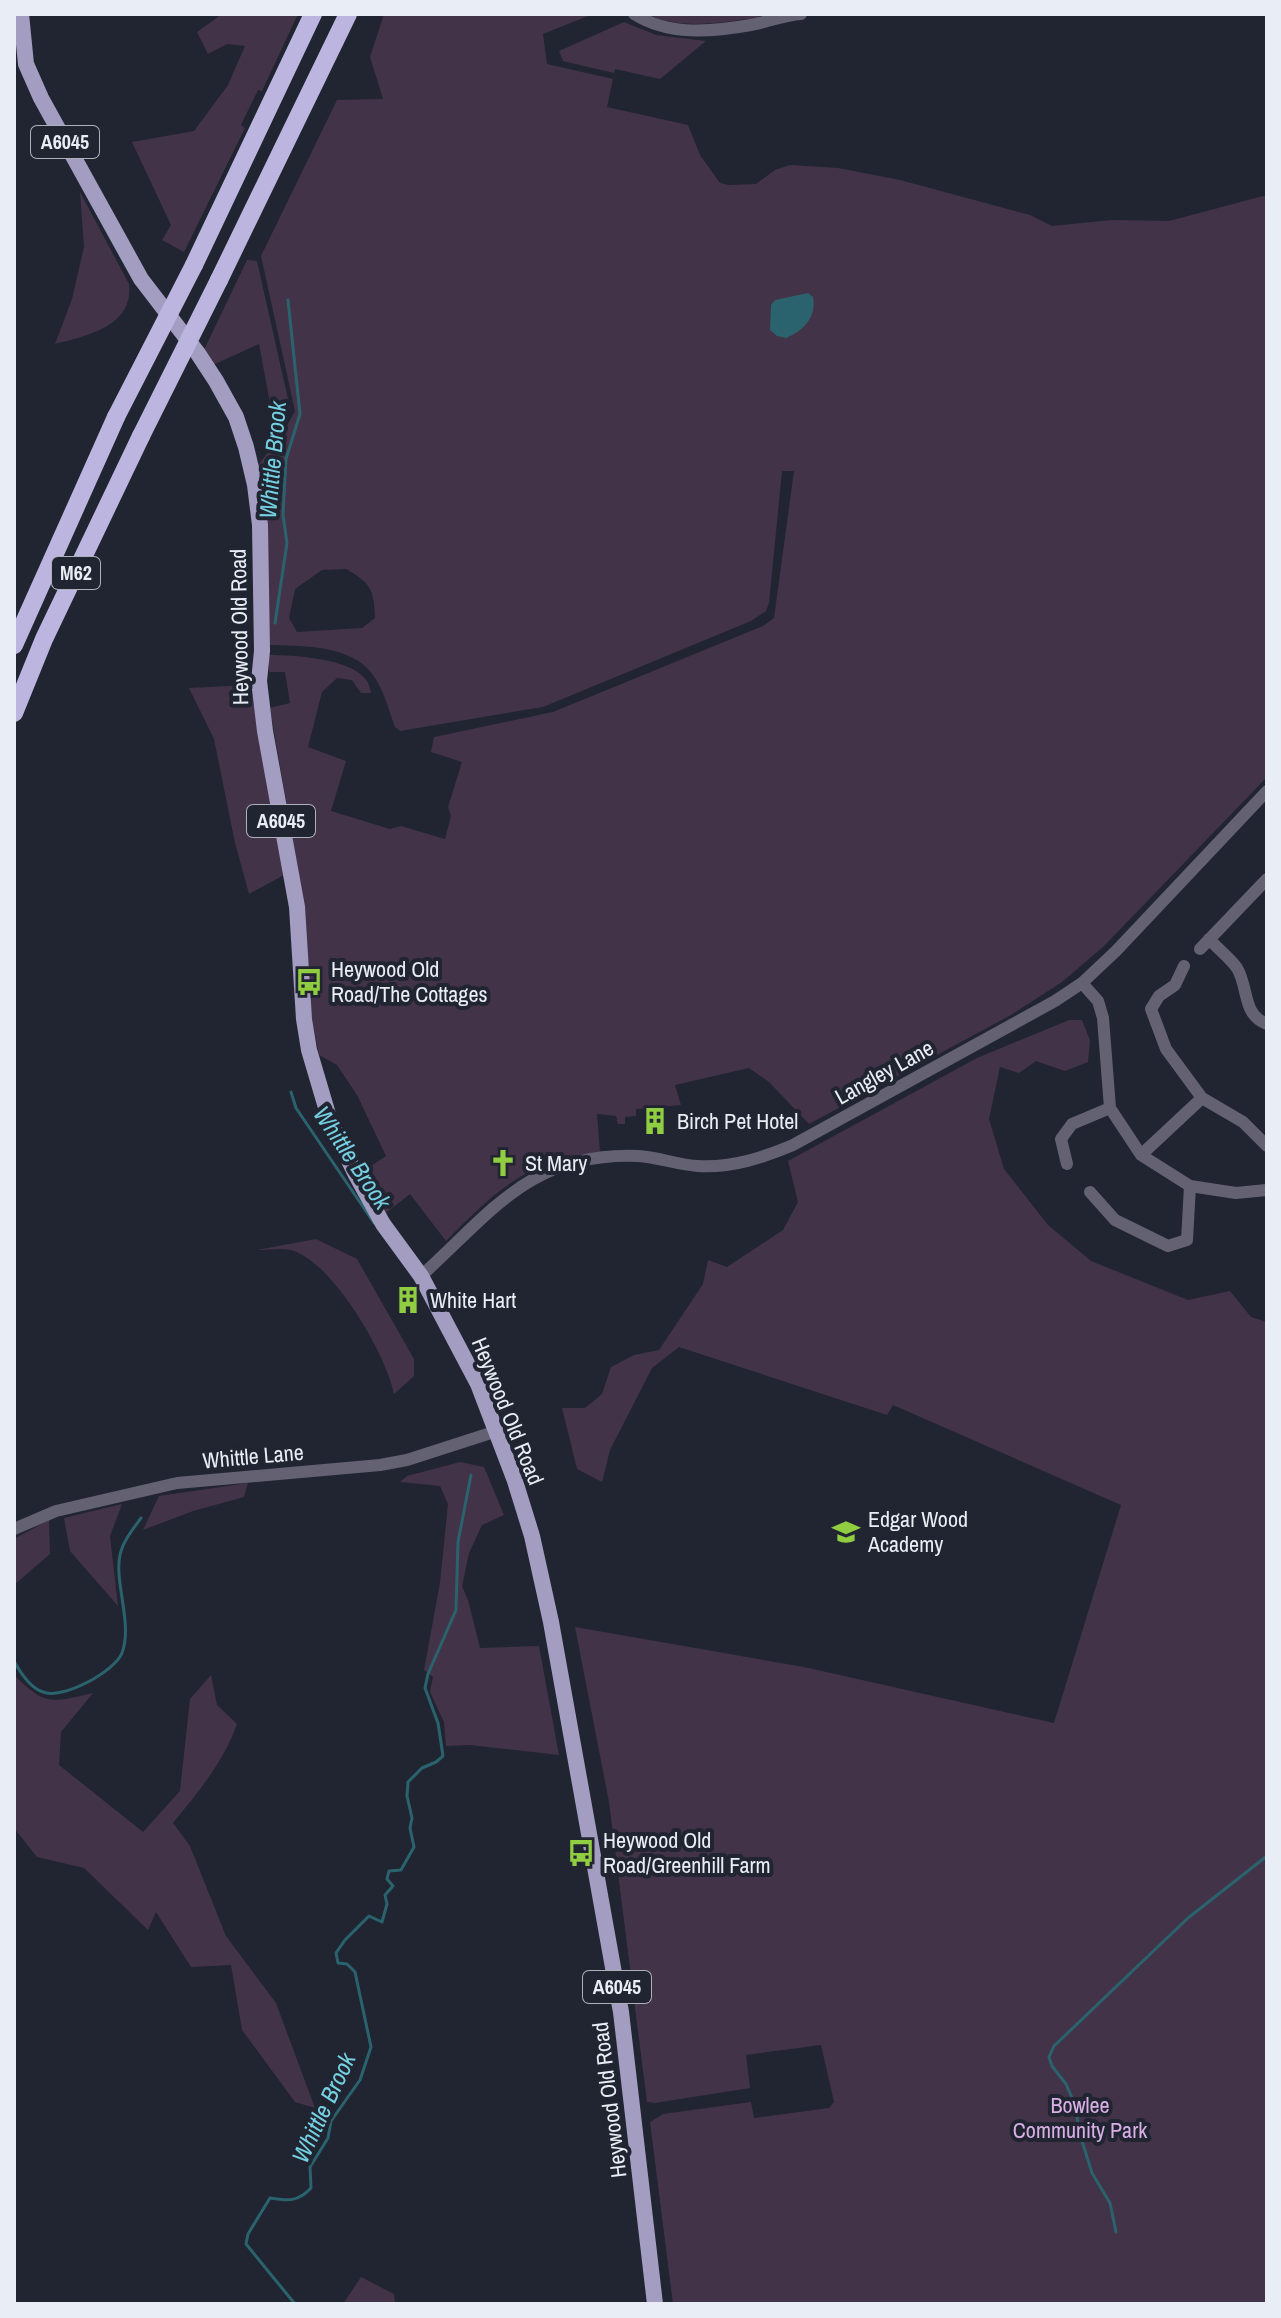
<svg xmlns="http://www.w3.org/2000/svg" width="1281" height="2318" viewBox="0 0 1281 2318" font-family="'Archivo Narrow',sans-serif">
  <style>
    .green { fill: #433348; fill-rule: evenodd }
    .water { fill: #2a636d }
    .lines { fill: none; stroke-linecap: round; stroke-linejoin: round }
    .stream { stroke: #2a636d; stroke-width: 3 }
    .minor { stroke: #646173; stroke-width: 12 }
    .major { stroke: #a29dc1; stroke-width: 16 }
    .highway { stroke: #bbb5e0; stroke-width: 18 }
    .highway-bridge { stroke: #bbb5e0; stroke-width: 18 }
    .labels { text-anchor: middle; stroke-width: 8; stroke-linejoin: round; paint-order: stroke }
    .shield { fill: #202531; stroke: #adb1ba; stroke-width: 2 }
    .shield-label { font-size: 20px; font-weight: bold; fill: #e9edf5 }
    .street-label { font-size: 22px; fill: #e9edf5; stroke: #202531 }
    .poi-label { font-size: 22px; fill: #e9edf5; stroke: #202531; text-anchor: start }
    .park-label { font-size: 22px; fill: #daaee7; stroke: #202531 }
    .water-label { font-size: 24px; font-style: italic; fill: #75d1e2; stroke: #202531 }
  </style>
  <rect width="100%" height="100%" fill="#202531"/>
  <path class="green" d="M222 14H298L262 91 258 90 241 125 245 128 184 252 162 240 171 225 132 142 194 131 228 85 245 46 227 44 208 54 197 32Z
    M384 14H593L543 34 547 64 613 79 607 107 688 125 700 155 720 183 729 185 756 184 775 170 790 165 838 168 900 180 1030 215 1052 226 1112 220 1169 221 1267 195V777L1104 946 1062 982 1011 1015 809 1124 769 1082 749 1068 675 1085 681 1105 636 1109V1116L625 1117V1124H618L616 1116 597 1114 600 1152C526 1161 496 1190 446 1241L410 1194 386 1213 365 1170 386 1156 357 1095 337 1065 319 1055 311 1013 304 905 270 708 290 703 285 672H269V655C293 655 352 658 367 681 369 684 370 689 371 693H361L352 680 337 678 322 692 308 747 346 761 331 811 390 829 401 826 445 839 451 816 448 807 462 762 431 752 434 737 553 712 763 626 774 618 794 471H782L769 603 766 611 751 621 543 707 400 731 395 727C389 711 384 690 373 675 351 644 301 646 267 645L258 465 283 433 295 411 261 256 337 100 383 99 370 57ZM346 569C371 583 374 590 375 618L362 628 297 632 289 618 295 589 322 570Z
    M647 14H758L759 18C721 22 681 31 647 14Z
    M624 22 656 35 706 41 660 79 615 69 614 73 563 61 559 51Z
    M80 192 129 284C134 326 87 336 55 344L72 299 84 247Z
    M247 260 257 261 290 408 278 428 267 433 272 414 259 344 213 365 203 352Z
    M250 685 284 875 249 894 235 843 214 739 189 688Z
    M1069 1020H1082L1090 1040 1088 1062 1065 1071 1036 1061 1019 1073 1000 1067 989 1119 1004 1169 1048 1225 1091 1261 1188 1300 1230 1291 1251 1317 1267 1322V2304H673L650 2122 663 2114 751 2102 754 2118 829 2108 834 2102 821 2045 746 2055 750 2088 655 2103 647 2102 609 1802 575 1627 804 1667 1054 1723 1121 1505 893 1405 887 1415 679 1347 652 1368 610 1450 602 1482 577 1469 562 1408H585L602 1394 611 1367 634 1355 659 1350 703 1284 708 1260 727 1267 783 1230 798 1202 788 1161 977 1058Z
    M316 1239 357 1259 414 1359V1376L394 1394C386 1354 334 1265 294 1251 283 1247 268 1250 257 1250Z
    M460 1462 484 1467 504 1515 482 1525 469 1553 462 1586 468 1600 480 1648 539 1646 559 1755 470 1745 446 1746 444 1722 430 1692 433 1677 424 1670 440 1583 448 1504 440 1486 400 1482 407 1476Z
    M248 1483 244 1497 193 1511 143 1530 159 1496Z
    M122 1504 110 1536 118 1606 70 1551 64 1518Z
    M49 1520 50 1554 14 1585V1539Z
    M14 1675C46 1706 50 1703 93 1693L61 1732 59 1765 143 1832 180 1791 190 1699 211 1675 217 1705 237 1724C223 1763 199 1791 173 1823L190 1846 226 1936 276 2003 315 2108 295 2102 242 2030 231 1965 191 1967 156 1912 148 1930 84 1868 37 1857 14 1828Z
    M361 2277 394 2294 395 2304H343Z"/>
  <path class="water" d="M808 293 813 297C817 317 803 331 786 338L777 336 770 330 771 305 775 300Z"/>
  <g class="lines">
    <path class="stream" d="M275 623 287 543 283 515 286 459 300 414 288 300
      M291 1092 296 1108 374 1223
      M14 1661C20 1672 30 1688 43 1692 63 1700 115 1671 122 1653 133 1623 114 1583 120 1555 123 1541 133 1529 141 1518
      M1078 2125 1076 2107 1066 2084 1052 2066 1049 2057 1054 2046 1188 1918 1267 1856
      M1082 2141 1092 2173 1110 2203 1116 2232
      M295 2304 246 2244 248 2234 270 2198C288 2201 298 2202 311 2188L310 2167 328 2138 331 2121 360 2080 371 2047 355 1972 347 1964 338 1963 336 1953 345 1940 369 1916 382 1922 387 1904 385 1895 393 1886 387 1879 389 1871 401 1870 414 1847 410 1828 412 1818 407 1796 408 1782 422 1768 436 1762 443 1756 438 1723 425 1688 428 1674 456 1610 458 1542 471 1475"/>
    <path class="minor" d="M634 14C669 36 711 32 751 25 768 22 784 15 801 14
      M1209 939C1217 948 1230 958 1237 968 1249 988 1242 1015 1267 1024
      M1200 949 1267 879
      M1184 966 1175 985 1159 996 1151 1009 1166 1049 1202 1098 1243 1122 1267 1146
      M1082 983 1098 1001 1103 1018 1110 1108 1141 1155 1190 1186 1236 1193 1267 1190
      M1141 1155 1202 1098
      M1067 1164 1061 1139 1072 1124 1110 1108
      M1090 1192 1115 1220 1168 1246 1187 1240 1190 1186
      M421 1276C492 1212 530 1152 638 1156 658 1157 678 1165 698 1166 732 1168 762 1158 793 1145L1055 1001 1082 983 1116 951 1267 791
      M14 1529 56 1511 177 1483 380 1465 407 1460 497 1431"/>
    <path class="major" d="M21 14 26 64 41 98 141 279 197 352 216 381 236 417 246 447 255 485 260 525 262 651 259 681 265 731 297 907 304 1019 309 1050 330 1121 356 1175 383 1224 421 1276 478 1384 515 1481 532 1536 551 1622 621 2012 655 2304"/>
    <path class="highway" d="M194 265 313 14
      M219 280 348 14
      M14 645 116 417
      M14 713 44 639 141 436"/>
    <path class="highway-bridge" d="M116 417 194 265
      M141 436 219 280"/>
  </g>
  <defs>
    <g id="bus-bare" transform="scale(2.16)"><path d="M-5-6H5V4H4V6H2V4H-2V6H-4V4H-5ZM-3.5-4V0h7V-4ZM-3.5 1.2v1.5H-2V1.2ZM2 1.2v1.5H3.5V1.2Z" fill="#90cd41" stroke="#202531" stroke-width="2.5" paint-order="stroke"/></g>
    <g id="building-bare" transform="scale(2.16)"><path d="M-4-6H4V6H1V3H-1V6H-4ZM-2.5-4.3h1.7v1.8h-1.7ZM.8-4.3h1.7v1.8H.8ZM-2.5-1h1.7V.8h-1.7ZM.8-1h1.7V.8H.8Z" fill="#90cd41" stroke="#202531" stroke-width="2.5" paint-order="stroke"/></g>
    <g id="church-bare" transform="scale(2.16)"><path d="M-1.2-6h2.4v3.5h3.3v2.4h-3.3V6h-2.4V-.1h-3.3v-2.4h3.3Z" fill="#90cd41" stroke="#202531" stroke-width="2.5" paint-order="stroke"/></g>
    <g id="school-bare" transform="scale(2.16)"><path d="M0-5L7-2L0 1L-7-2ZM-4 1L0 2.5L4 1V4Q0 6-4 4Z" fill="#90cd41" stroke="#202531" stroke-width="2.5" paint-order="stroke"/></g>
  </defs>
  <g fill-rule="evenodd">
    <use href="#bus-bare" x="309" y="982"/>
    <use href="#building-bare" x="655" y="1121"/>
    <use href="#church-bare" x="503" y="1163"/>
    <use href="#building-bare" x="408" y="1300"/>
    <use href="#school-bare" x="846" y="1532"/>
    <use href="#bus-bare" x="581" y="1853"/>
  </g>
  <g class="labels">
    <g class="shield">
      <rect x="31" y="126" width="68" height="32" rx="6"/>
      <rect x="52" y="557" width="48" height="32" rx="6"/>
      <rect x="247" y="805" width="68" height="32" rx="6"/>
      <rect x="583" y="1971" width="68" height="32" rx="6"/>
    </g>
    <g class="shield-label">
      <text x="65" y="149">A6045</text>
      <text x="76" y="580">M62</text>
      <text x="281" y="828">A6045</text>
      <text x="617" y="1994">A6045</text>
    </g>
    <g class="street-label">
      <text transform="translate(239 627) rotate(-91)" y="8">Heywood Old Road</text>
      <text transform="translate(884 1072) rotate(-29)" y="8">Langley Lane</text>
      <text transform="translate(508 1411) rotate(68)" y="8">Heywood Old Road</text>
      <text transform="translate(253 1456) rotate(-5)" y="8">Whittle Lane</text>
      <text transform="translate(609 2100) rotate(-97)" y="8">Heywood Old Road</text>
    </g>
    <g class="poi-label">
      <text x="331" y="977">Heywood Old<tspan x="331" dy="25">Road/The Cottages</tspan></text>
      <text x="677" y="1129">Birch Pet Hotel</text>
      <text x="525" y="1171">St Mary</text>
      <text x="430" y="1308">White Hart</text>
      <text x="868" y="1527">Edgar Wood<tspan x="868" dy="25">Academy</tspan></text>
      <text x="603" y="1848">Heywood Old<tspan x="603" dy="25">Road/Greenhill Farm</tspan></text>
    </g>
    <g class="park-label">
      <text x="1080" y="2113">Bowlee<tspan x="1080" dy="25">Community Park</tspan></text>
    </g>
    <g class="water-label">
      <text transform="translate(273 460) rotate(-85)" y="8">Whittle Brook</text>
      <text transform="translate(352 1158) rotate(56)" y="8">Whittle Brook</text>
      <text transform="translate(324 2108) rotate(-65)" y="8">Whittle Brook</text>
    </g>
  </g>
  <rect width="1281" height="2318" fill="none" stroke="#e9edf5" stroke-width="32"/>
</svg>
